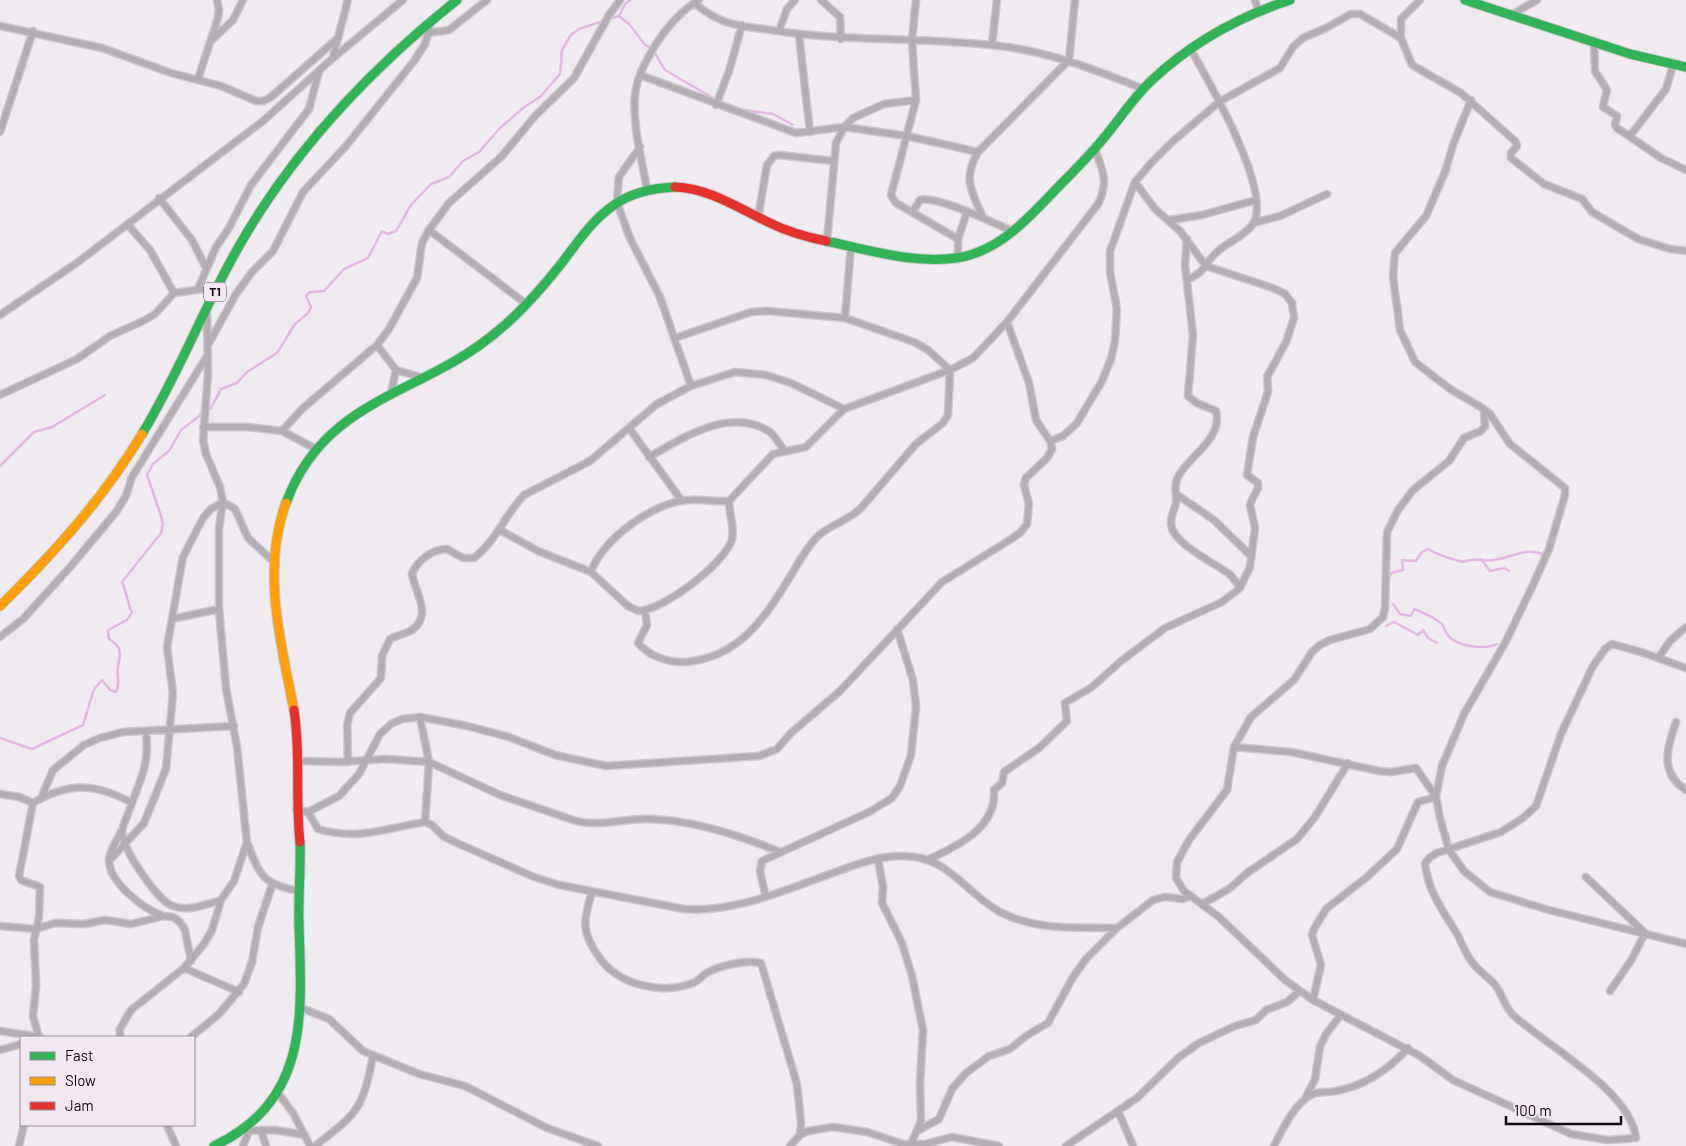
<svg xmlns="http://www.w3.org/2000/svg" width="1686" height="1146" viewBox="0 0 1686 1146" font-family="Barlow,sans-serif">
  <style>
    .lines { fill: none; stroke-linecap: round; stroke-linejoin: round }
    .stream { stroke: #e4b9e3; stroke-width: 2.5 }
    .street-casing { stroke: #cbc8cb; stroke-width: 9 }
    .fast-casing { stroke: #cbc8cb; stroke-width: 11 }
    .slow-casing { stroke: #cbc8cb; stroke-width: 11 }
    .jam-casing { stroke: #cbc8cb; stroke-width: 11 }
    .street { stroke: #b4adb4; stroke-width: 6 }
    .fast { stroke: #30b455; stroke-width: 9 }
    .slow { stroke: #ff9f0a; stroke-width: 9 }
    .jam { stroke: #e5322d; stroke-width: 9 }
    .labels { text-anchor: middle; stroke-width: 4.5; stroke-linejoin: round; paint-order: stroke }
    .shield { fill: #f3e8f2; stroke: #534d52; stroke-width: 1 }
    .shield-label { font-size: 12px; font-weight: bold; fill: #0e0b0e }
  </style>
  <rect width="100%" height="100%" fill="#f0ebf0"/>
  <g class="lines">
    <path class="stream" d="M619 16 630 25 645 45 652 48 665 70 718 101
      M744 110 773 114 793 125
      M0 466 34 432 52 427 105 395
      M1481 559 1490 571 1504 568 1509 571
      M1389 580 1391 573 1403 570 1402 560 1416 561 1422 552 1428 549C1439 556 1451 559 1463 562 1474 557 1483 562 1493 560 1512 558 1526 546 1545 555
      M1393 604 1400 614 1411 616 1414 609C1424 613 1434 617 1442 624 1445 627 1444 631 1447 634 1455 647 1486 650 1497 644
      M1386 626 1394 622 1418 635 1423 630 1428 638 1437 643
      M0 738 32 749 83 725 94 689 102 680 110 690 116 692C121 682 116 677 118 667 120 653 124 649 109 639L108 630 127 620 132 613C127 602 127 593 122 582L161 533 163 523 160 513 147 475 153 464 169 451 181 430 198 417 206 406 211 408 221 389 237 383 247 372 277 353 295 324 308 313 311 307 306 296 310 292 324 291 344 269 368 258 382 231 388 234 396 231 411 205 431 184 449 177 463 161 479 152 500 128 523 108 541 96 560 74 562 50 571 35 579 29 619 16 625 4 630 0"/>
    <g class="street-casing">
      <path id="street" d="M821 0 840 17 841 39
        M916 0 912 41 916 100 891 195 896 203 958 239
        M1255 0 1258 10
        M694 3C704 11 714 18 726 22 741 27 757 28 771 30 844 42 918 37 991 45 1046 50 1093 69 1144 89
        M1513 14 1537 0
        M0 26 102 48 171 73 221 86 256 101H263L271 97 338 38
        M779 31 787 9 795 0
        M428 33 449 30 487 0
        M799 35 810 132
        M1401 38V19L1420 0
        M212 40 233 20 243 0
        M1594 44 1595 71 1607 90 1603 107 1617 116 1615 125 1617 128 1661 158 1686 170
        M992 45 997 0
        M333 57 348 0
        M640 75 796 133 844 127 907 136 978 152
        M198 79 218 18 219 10 217 0
        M1471 100 1454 142 1445 172 1426 216 1395 253 1393 276 1400 330 1415 362 1450 389 1484 409 1485 426 1481 431 1464 438 1449 461 1413 490 1398 510 1387 532 1385 608 1383 617 1370 629 1330 640 1320 645 1312 652 1294 680 1251 717 1234 747 1227 790 1189 840 1177 862 1176 878 1184 891 1219 917 1285 980 1313 1000 1420 1056 1453 1080 1571 1134 1608 1140 1636 1138C1631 1091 1547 1046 1513 1015 1504 1006 1503 995 1496 986 1489 977 1479 972 1472 962 1464 952 1461 939 1454 929 1441 908 1428 890 1425 864L1429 858 1437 853 1501 832 1523 818 1536 806 1561 734 1593 666 1605 649 1612 644 1641 652 1686 668
        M716 105 729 71 742 25
        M0 132 33 31
        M1630 136 1666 89 1673 65
        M640 147 619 177 617 202 629 236 660 297 691 386
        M647 190C642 159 632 125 635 94 637 76 647 59 656 44 667 27 682 10 699 0
        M159 198 192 240 206 268
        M913 211 920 200C937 195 994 223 1012 231
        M758 218 767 165 774 156 779 155 833 161
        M983 218C972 191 962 180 978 152L1069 60 1075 0
        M1170 220 1202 215 1256 200
        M1253 223 1280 216 1327 194
        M128 225 150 250 174 293
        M429 230 525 303
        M1187 239 1185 265 1193 335 1188 396 1197 403 1216 411C1223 440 1188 456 1178 477 1173 487 1177 494 1176 503 1174 511 1170 517 1171 525 1174 544 1214 563 1228 573 1233 577 1237 583 1240 588
        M827 241 836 143 844 127 853 118 884 104 916 100
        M958 259V239L967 212
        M1188 279C1204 274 1206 261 1218 251 1228 242 1247 235 1254 222 1271 188 1208 80 1190 48
        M198 289 216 247 229 228 251 185 309 109 319 71
        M0 315 78 262 263 121 333 58 403 0
        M845 318 851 246
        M209 343 236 294 252 272 273 251 303 192 346 146 414 61 425 44 431 21
        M377 345 396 370 420 377
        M391 393 396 370
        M0 395 77 359 110 336 145 320 155 314 174 293 218 287
        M1484 409 1490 414 1510 444 1565 488V495L1549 549 1533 585 1505 643 1464 714 1442 766 1436 797 1440 818 1449 850 1464 871 1490 892 1549 910 1686 944
        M203 427H247L282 431 314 448
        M629 428 682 501
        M282 431 302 409 377 345 389 329 417 278 422 243 429 230 449 203 502 156 535 116 574 78 609 15 620 0
        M1050 441 1063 436 1077 423 1102 381 1111 359 1115 341 1117 309 1110 272V251L1135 182 1152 162 1172 142 1219 102 1280 68 1293 47 1303 38 1326 28 1351 14H1360L1401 38 1412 65 1461 93 1515 141 1517 146 1511 153V158L1544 184 1582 199 1592 212 1638 239 1670 249 1686 251
        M649 457C683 438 730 406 770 432 775 436 780 445 784 450
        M1176 494 1214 520 1251 556
        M500 530 538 551 591 572 628 606 638 611C662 611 726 563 732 539 735 527 729 513 729 501L773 454 806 447 844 409 950 370 973 358 1007 322 1098 204C1109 182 1103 171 1095 149
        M591 572C601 540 656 500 690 500 703 499 715 502 729 501
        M645 611 647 625 638 643C650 657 669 663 686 662 741 657 766 616 793 572 800 560 807 547 817 537 829 525 848 521 861 508L916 444 943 423 948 415 950 370 928 350 914 342 845 318 768 311 751 312 675 338
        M172 619 219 609
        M0 637 23 619 71 566 116 512 126 496 132 477 207 356
        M1659 657 1670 641 1686 627
        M420 717 429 762 425 822
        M1676 722C1667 748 1659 773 1686 790
        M146 731C150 766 140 779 129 811 127 818 122 825 122 833 122 848 158 902 173 906 189 912 207 904 221 900
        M1234 747 1291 752 1379 771 1391 772 1416 768 1436 797 1418 802 1397 849 1367 877 1326 909 1314 929 1312 935 1321 965 1313 1000
        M299 761 340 762 386 759 429 762 500 795 576 821C600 827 625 818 649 819 694 820 739 835 780 852
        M348 762 347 725 350 713 381 678 382 656 390 639C397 635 406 634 412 630 433 615 415 592 412 574 417 561 432 549 447 549L463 558H474C496 541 505 515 524 495L590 461 657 404 691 386 735 372 766 375 791 383 844 409
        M0 794 19 797 33 803C69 782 96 783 132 803
        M42 796 53 770 84 745 100 738 123 732 234 726
        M33 803 19 876 21 880 40 887 39 917 34 940 36 986 33 1016 39 1037
        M296 810 308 812 318 829C358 841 386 828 425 822L432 825 443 836 457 843 534 877 559 885 684 909C735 913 785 890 833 873 859 863 886 853 914 857 951 861 970 897 1002 913 1039 931 1077 927 1117 928
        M308 812 339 796 359 774 380 734 391 724 402 719 420 717 467 726 509 737 555 755 606 766 759 756 777 749 791 733 840 691 942 582 1008 541 1020 533 1027 524 1029 504 1024 485 1026 478 1047 458 1052 449 1050 441 1036 420 1029 383 1007 322
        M121 832C117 840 109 851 109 860 109 883 144 909 163 916
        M247 842C260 876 262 884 299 891
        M878 859 883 887 882 903 902 943 912 976 923 1030 920 1084 921 1121 910 1146
        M927 860C956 847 997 828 994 790L1002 783 1004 772 1039 748 1067 721 1065 703 1092 687 1121 661 1165 628 1222 602 1240 588 1250 567 1255 528 1250 504 1258 488V483L1247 475 1253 437 1268 392 1267 377 1286 342 1294 318 1292 303 1285 294 1273 288 1206 266 1180 231 1155 209 1135 182
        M109 861 144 823 166 769 173 693 167 647 183 557 203 518 211 509 223 502 235 509 248 538 273 561
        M1586 877 1645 933 1632 959 1610 991
        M592 892C583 921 581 932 599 957 618 985 661 995 693 983 698 981 701 977 705 974 719 965 745 960 761 963L797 1084 801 1123 800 1135
        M766 897 760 871 762 861 869 812 892 798 900 786 911 755 916 707 913 680 897 629
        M1202 904 1229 889 1247 873 1297 839 1315 817 1348 763
        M0 926 36 929 55 923 84 924 105 920 131 924 164 916 173 917 180 922 185 930 191 961
        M184 968 239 992
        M299 1007 329 1019 363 1051 419 1074 465 1086 547 1128 598 1146
        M0 1031 40 1037
        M120 1037V1029L131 1010 184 968 204 944 212 930 221 900 234 881 247 842 237 747 226 688 219 609V528L223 502 220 487 206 454 203 440 208 374 207 313
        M191 1037 219 1014 244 984 252 962 258 927 272 885
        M0 1050 21 1044
        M278 1093 293 1113 310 1146
        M1306 1097 1315 1079 1320 1047 1326 1034 1341 1015
        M1118 1111 1133 1146
        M167 1125 176 1146
        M261 1130 266 1146
        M919 1130 939 1119 952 1089 966 1073 989 1056 1010 1049 1026 1036 1048 1023 1073 977 1086 959 1117 928 1153 900 1165 897 1183 899 1191 896
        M241 1131 275 1130 305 1135
        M19 1146 24 1125
        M243 1146 249 1131
        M315 1146C357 1113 363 1110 373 1055
        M790 1146 800 1135 808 1131 833 1127 867 1132 903 1144H925L952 1137 999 1146
        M1066 1146 1137 1098 1178 1058 1199 1043 1235 1026 1256 1020 1266 1010 1287 1002 1300 991
        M1274 1146C1282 1130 1296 1101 1313 1094 1320 1091 1329 1093 1336 1091 1364 1086 1389 1069 1408 1048"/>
    </g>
    <g class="fast-casing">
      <path id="fast" d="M1465 0 1630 54 1686 67
        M826 241C868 250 913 264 956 258 1001 252 1032 214 1062 183 1076 169 1090 155 1103 139 1119 120 1133 98 1151 81 1191 43 1238 17 1290 0
        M142 434C177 377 201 314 234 255 289 155 368 71 457 0
        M286 503C325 396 424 395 499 330 522 311 542 288 561 264 577 243 592 220 614 205 632 192 653 188 675 187
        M214 1146C309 1101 302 1016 299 926 298 898 301 870 300 842"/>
    </g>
    <g class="slow-casing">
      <path id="slow" d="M286 503C261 570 281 643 294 710
        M0 606C54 553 103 499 142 434"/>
    </g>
    <g class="jam-casing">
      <path id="jam" d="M675 187C709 188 740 209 770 223 788 232 806 237 826 241
        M294 710C301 754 295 798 300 842"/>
    </g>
    <use href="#street" class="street"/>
    <use href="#fast" class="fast"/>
    <use href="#slow" class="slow"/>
    <use href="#jam" class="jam"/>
  </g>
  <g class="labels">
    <rect class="shield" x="204" y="282.5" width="22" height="19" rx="4"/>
    <g class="shield-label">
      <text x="215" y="296">T1</text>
    </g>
  </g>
  <rect x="20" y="1036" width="175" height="90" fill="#f3e8f2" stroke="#979097"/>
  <rect x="30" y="1052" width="25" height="8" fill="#30b455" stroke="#979097"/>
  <text x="65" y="1061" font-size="15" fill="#0e0b0e">Fast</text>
  <rect x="30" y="1077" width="25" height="8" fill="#ff9f0a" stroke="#979097"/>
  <text x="65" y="1086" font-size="15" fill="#0e0b0e">Slow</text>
  <rect x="30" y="1102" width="25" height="8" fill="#e5322d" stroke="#979097"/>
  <text x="65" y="1111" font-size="15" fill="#0e0b0e">Jam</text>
  <path d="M1506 1116v8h115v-8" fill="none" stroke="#0e0b0e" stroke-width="2.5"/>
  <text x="1514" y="1116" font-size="15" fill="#0e0b0e" stroke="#f3e8f2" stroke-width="4" paint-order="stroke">100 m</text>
</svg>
